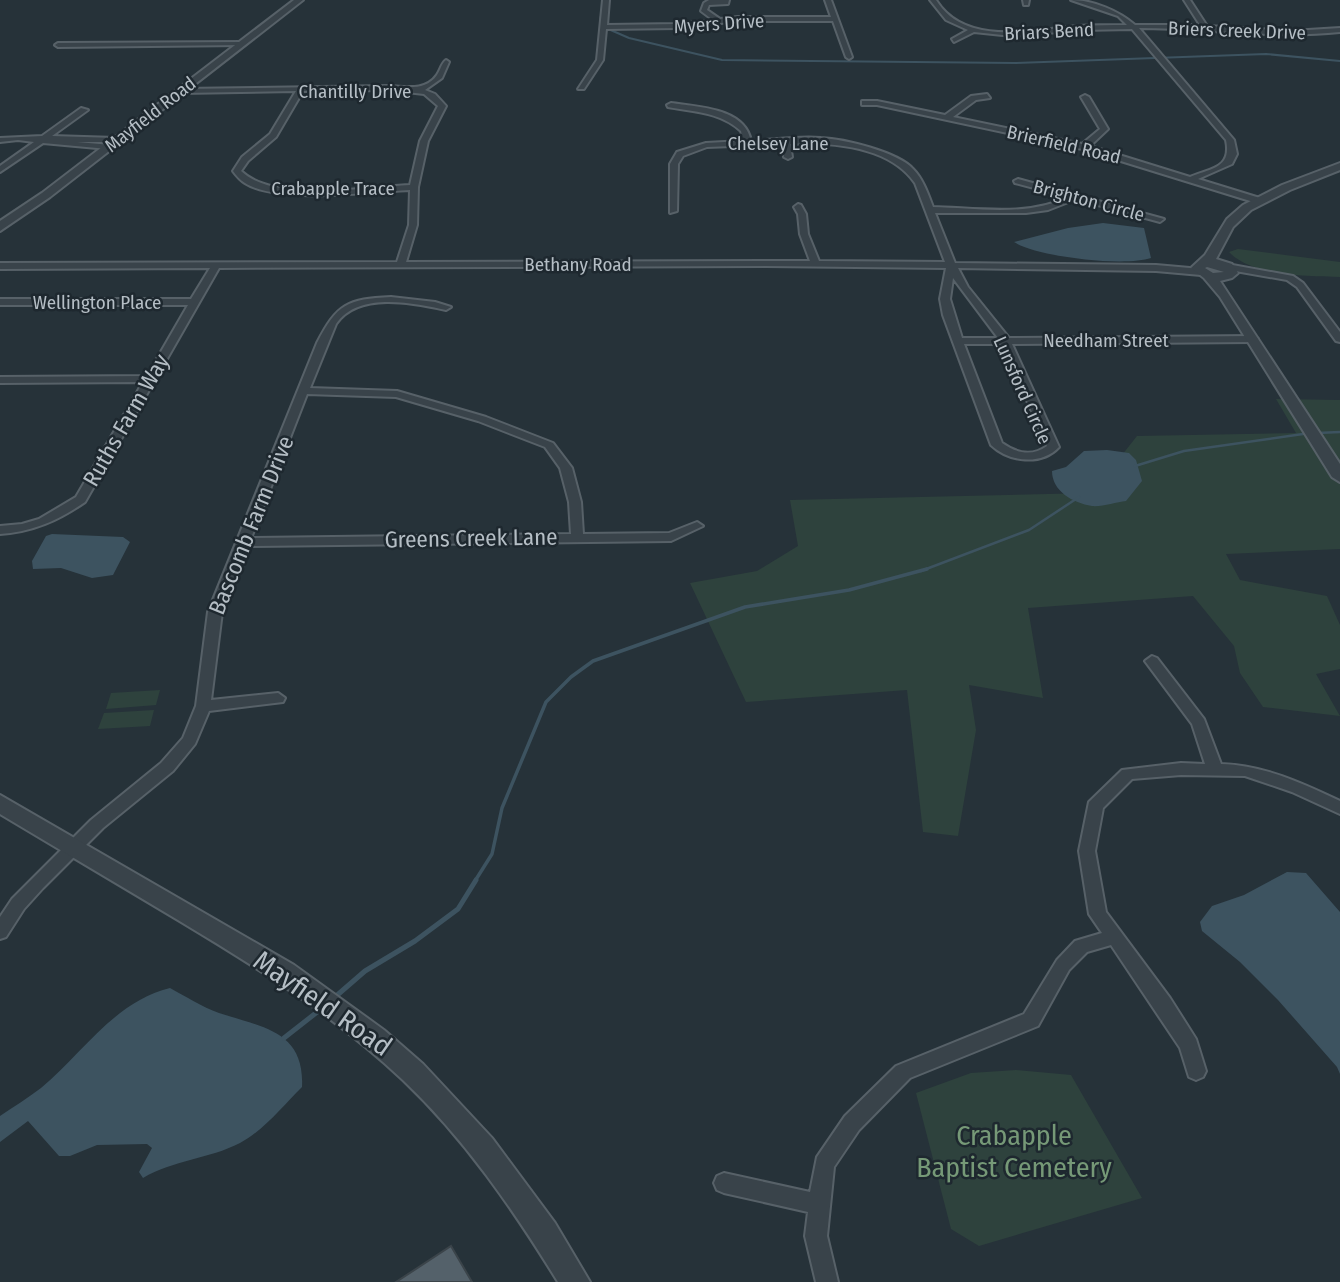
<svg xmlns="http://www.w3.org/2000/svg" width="1340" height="1282" viewBox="0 0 1340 1282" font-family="'Fira Sans Condensed',sans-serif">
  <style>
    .green { fill: #2e423d }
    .water { fill: #3d5360 }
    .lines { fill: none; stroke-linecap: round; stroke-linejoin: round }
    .stream-far3 { stroke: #3d5360; stroke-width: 2 }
    .stream-far2 { stroke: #3d5360; stroke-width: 2.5 }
    .stream-far1 { stroke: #3d5360; stroke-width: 3.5 }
    .stream { stroke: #3d5360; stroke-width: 5 }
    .building { fill: #54616a; stroke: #3b444a; stroke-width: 2 }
    .minor-casing { stroke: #576168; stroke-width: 4 }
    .tertiary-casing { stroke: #576168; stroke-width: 4 }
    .minor { fill: #39434a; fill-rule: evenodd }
    .tertiary { fill: #39434a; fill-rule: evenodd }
    .labels { text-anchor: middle; stroke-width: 5; stroke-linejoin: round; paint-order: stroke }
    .far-street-label { font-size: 19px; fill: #b5bec5; stroke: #1e282f }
    .street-label { font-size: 23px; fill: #b5bec5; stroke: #1e282f }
    .near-street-label { font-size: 28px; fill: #b5bec5; stroke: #1e282f }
    .near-park-label { font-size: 28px; fill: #769977; stroke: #1e282f }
  </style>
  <rect width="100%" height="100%" fill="#263239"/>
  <path class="green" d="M1238 249 1340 262V277C1309 276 1251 276 1229 252Z
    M1276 399 1340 400V549L1226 554 1240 580 1327 596 1340 625V669L1316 674 1340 716 1263 707 1240 673 1234 646 1193 596 1028 608 1043 698 969 685 976 730 958 836 923 832 907 690 746 702 690 583 757 571 798 546 790 500 1092 493 1137 436 1296 433Z
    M160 690 156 705 106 709 111 693Z
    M154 710 150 726 98 729 104 713Z
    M1016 1070 1071 1075 1142 1198 979 1246 951 1229 916 1093 971 1073Z"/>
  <path class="water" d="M1103 223 1144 228 1151 258C1124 267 1038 257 1014 242L1068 228Z
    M1107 450 1129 453 1136 460 1142 481 1126 501C1116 502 1102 507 1092 506 1073 503 1052 491 1052 471L1066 467 1084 451Z
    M52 534 123 537 130 542 113 575 92 578 61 568 33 569 32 561 46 536Z
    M1287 872 1306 873 1340 912V1074L1337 1067 1278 1000 1240 962 1202 931 1200 922 1212 906 1244 895Z
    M170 988C185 996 202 1007 219 1013 261 1027 305 1030 302 1087 283 1106 264 1130 240 1143 209 1159 173 1160 143 1178L139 1172 152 1148 147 1144 97 1145 70 1156H59L28 1121 0 1142V1116C13 1107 28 1098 41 1088 83 1053 114 1002 170 988Z"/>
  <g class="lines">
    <path class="stream-far3" d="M604 0 600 21 606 28 629 38 722 60 1015 63 1266 54 1340 61"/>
    <path class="stream-far2" d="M1317 433 1340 432
      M1135 466 1184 451 1303 434
      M921 571 1029 530 1079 497"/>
    <path class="stream-far1" d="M475 881 492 854 502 808 546 702 571 677 593 661 745 607 849 590 927 569"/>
    <path class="stream" d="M335 997 365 971 415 941 458 909 476 880
      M284 1038 321 1009"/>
  </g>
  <path class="building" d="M451 1246 472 1282H396Z"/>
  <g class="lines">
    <g class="minor-casing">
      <path id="minor" d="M603 0H609L607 25 678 24 713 20 701 11 704 3 709 0H729L728 4 709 5 707 10 720 19 738 17H831L825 0H831L852 57 849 59 846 57 833 21H738L678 28 606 29 603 60 584 89H578L597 60Z
        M930 0H936C965 47 1033 30 1078 26 1095 25 1111 25 1127 25L1118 16 1071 0C1093 0 1119 11 1135 25H1200L1184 0H1190L1207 26 1292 31 1340 28V32C1273 39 1206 28 1139 28L1234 140 1237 154 1232 164 1198 179 1263 199V203L1260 204 1082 149 877 105H862V101H877L945 115 971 96 987 94 990 98 976 100 953 117 1082 144 1100 129 1081 97 1085 95 1089 97 1108 129 1090 146 1190 177C1212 168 1232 168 1226 140L1132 29 1081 30 1012 36 974 32 954 42 952 39 968 30 946 20Z
        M1023 0H1029L1028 5H1024Z
        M242 42 244 45 58 47 55 45 58 43Z
        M446 60 449 62 442 78 425 90 435 94 446 106 428 141 418 187 417 225 406 262 810 261 800 234 798 214 794 207 798 204 801 205 806 214 808 234 819 261 945 262 915 183C889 146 832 142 790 144L792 157 788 159 784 157 783 144 707 147 683 156 678 164 677 211 670 213V164L677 152 706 143 743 141 741 131C720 112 695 112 668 107L667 105 671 103C698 107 745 108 751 141 775 140 797 136 821 138 844 139 898 152 913 169 923 179 928 194 933 207 976 208 1028 217 1068 197L1015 183 1014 181 1018 179 1164 219 1160 222 1076 199 1048 210 1026 213H935L955 263 1156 265 1201 269 1206 272 1201 275 1156 271 958 268 968 287 1009 338 1253 336 1258 339 1253 342 1012 344 1059 447C1041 466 1009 462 991 445L943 315 940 299 946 268 766 266 219 268 85 502C59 520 33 532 0 534V526L22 524 39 519 76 497 143 382 0 383V377L147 376 188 305H0V299H191L210 268 0 269V263L397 262 409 225 410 190C370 192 278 204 245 183 240 180 236 175 233 171L242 157 270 134 296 91 181 93 177 91 181 89 389 86C407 87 426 91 437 75 441 69 441 64 446 60ZM389 90 424 94 438 106 420 141 410 185C366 187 274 203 241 171L248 161 276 137 303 91ZM953 278 998 338H962L950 299ZM964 344H1002L1047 446C1032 457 1016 453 1002 443Z
        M81 108 88 110 52 136 116 138 120 140 119 142H77L111 145V149H108L43 143 0 172V166L34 142 18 140 0 142V138L42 136Z
        M1227 264 1293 276 1303 283 1340 332V342L1336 341 1297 287 1287 280 1224 269 1222 267Z
        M391 297 435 302 451 307 446 310C414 303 358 291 336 324L310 388 397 391 486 417 553 443 572 468 581 502 583 534 669 533 697 522 703 526 671 541 248 546 222 612 211 700 278 693 285 698 283 702 209 711 195 744 173 771 103 828 43 888 24 909 6 937 0 939V917L12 899 91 820 161 763 183 738 196 706 208 612 317 343C337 304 347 299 391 297ZM307 394 396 397 478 421 545 447 560 468 569 502 571 534 251 538Z
        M1152 656 1157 658 1204 719 1221 764C1263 765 1302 783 1340 801V814L1292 792 1245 776 1181 775 1132 779 1103 808 1095 851 1106 912 1170 998 1196 1039 1206 1071 1203 1077 1196 1080 1189 1077 1180 1048 1111 945 1087 952 1069 970 1038 1026 910 1078 859 1130 834 1167 827 1236 838 1282H816L805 1236 808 1212 724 1193 717 1190 714 1183 717 1176 724 1173 810 1192 817 1157 845 1116 896 1066 1024 1014 1057 960 1075 941 1102 933 1089 914 1079 851 1089 802 1122 770 1181 763 1205 764 1192 724 1145 661Z"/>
    </g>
    <g class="tertiary-casing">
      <path id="tertiary" d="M294 0H303L50 197 0 231V221L42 193Z
        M1340 163V170L1290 190 1251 210 1233 227 1216 259 1232 264 1238 273 1232 278 1220 281 1340 464V482L1332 477 1220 297 1204 278 1191 268 1205 255 1227 219 1243 205 1282 185ZM1207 267 1224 272 1213 273 1205 268Z
        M0 795 294 965 384 1030 423 1064 492 1138 555 1223 590 1282H558C513 1209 465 1139 403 1080 335 1016 258 968 178 920 119 885 59 849 0 814Z"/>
    </g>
    <use href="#minor" class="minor"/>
    <use href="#tertiary" class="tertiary"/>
  </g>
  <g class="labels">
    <g class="far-street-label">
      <text transform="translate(719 23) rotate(-4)" y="7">Myers Drive</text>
      <text transform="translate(1237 30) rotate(2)" y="7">Briers Creek Drive</text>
      <text transform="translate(1049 31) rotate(-3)" y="7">Briars Bend</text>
      <text x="355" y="98">Chantilly Drive</text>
      <text transform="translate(150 114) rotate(-38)" y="7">Mayfield Road</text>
      <text x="778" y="150">Chelsey Lane</text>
      <text transform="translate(1064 144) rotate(13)" y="7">Brierfield Road</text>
      <text x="333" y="195">Crabapple Trace</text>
      <text transform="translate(1089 200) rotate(15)" y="7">Brighton Circle</text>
      <text x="578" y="271">Bethany Road</text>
      <text x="97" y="309">Wellington Place</text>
      <text x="1106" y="347">Needham Street</text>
      <text transform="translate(1023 390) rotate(66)" y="7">Lunsford Circle</text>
    </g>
    <g class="street-label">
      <text transform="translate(126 420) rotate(-60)" y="8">Ruths Farm Way</text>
      <text transform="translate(251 525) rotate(-68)" y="8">Bascomb Farm Drive</text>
      <text transform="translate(471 538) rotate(-1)" y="8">Greens Creek Lane</text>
    </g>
    <g class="near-street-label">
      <text transform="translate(323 1003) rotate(35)" y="10">Mayfield Road</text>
    </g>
    <g class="near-park-label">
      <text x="1014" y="1145">Crabapple<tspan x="1014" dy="32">Baptist Cemetery</tspan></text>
    </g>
  </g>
</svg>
